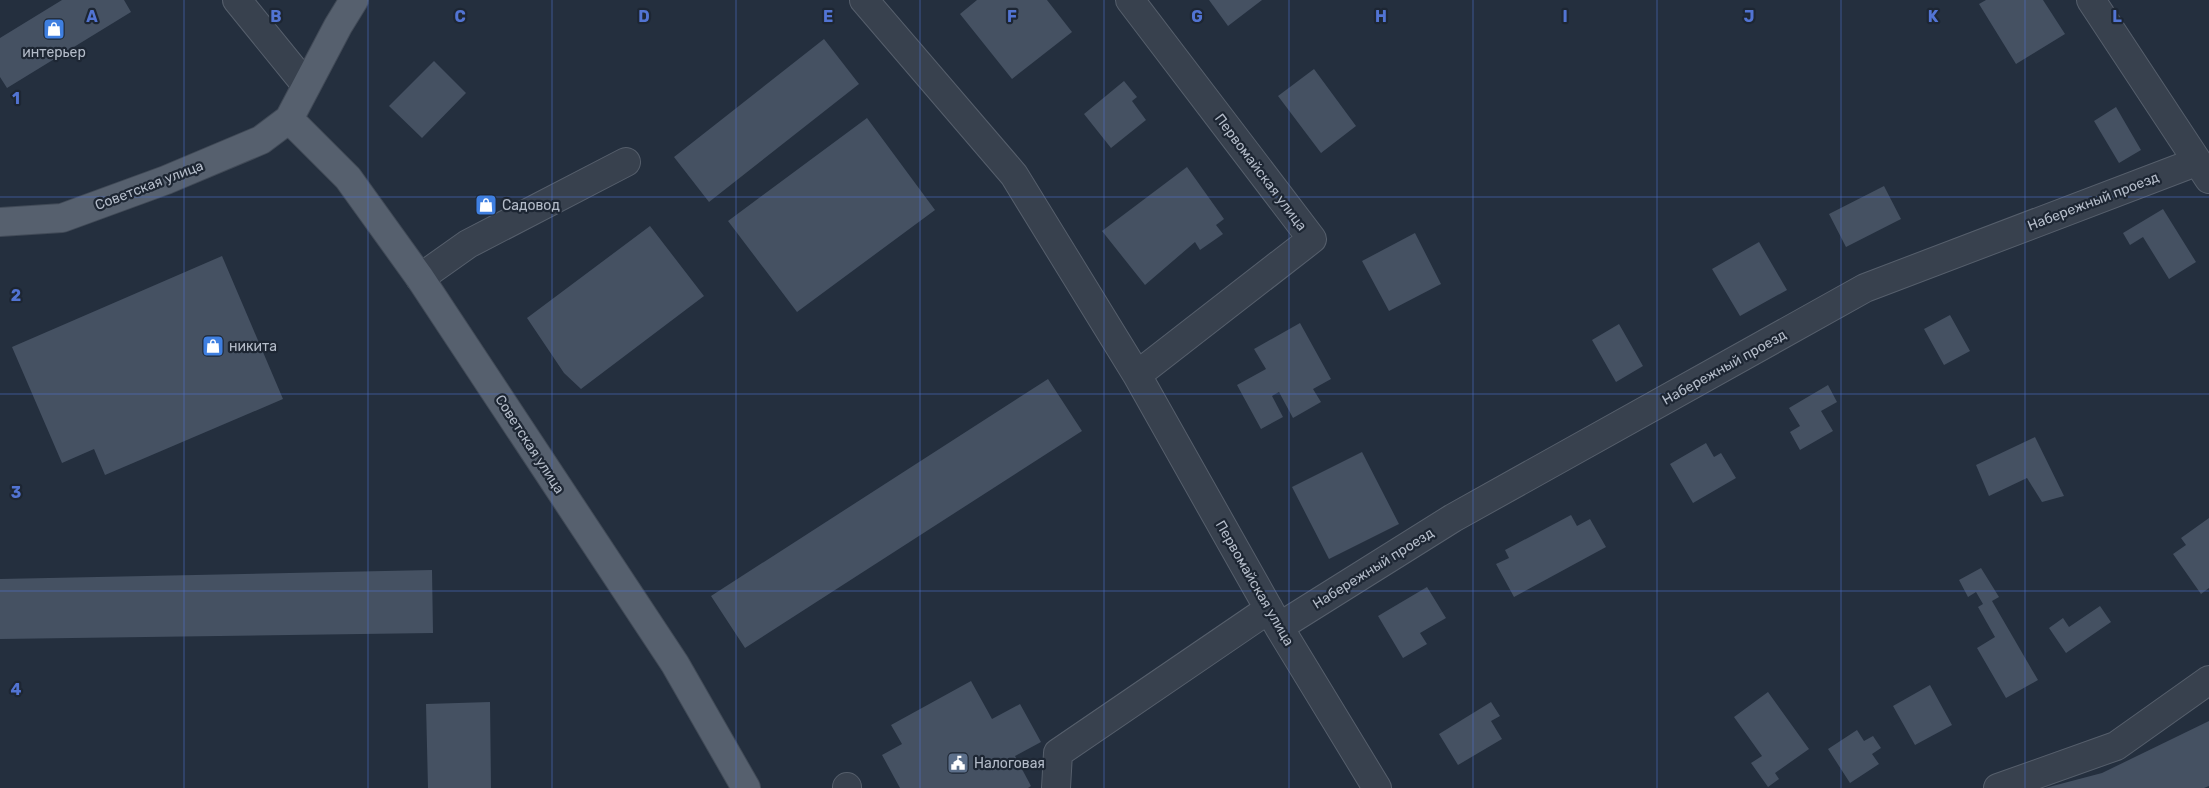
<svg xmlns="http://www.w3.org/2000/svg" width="2209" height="788" viewBox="0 0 2209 788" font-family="Rubik,sans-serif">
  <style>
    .building { fill: #455162 }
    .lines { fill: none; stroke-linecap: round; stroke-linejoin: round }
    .minor-casing { stroke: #565f6c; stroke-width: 30 }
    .major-casing { stroke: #414a57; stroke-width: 30 }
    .minor { stroke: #38414e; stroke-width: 28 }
    .major { stroke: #56606e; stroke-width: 28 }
    .grid { fill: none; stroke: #5274d3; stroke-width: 1; stroke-opacity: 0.55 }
    .labels { text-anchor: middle; stroke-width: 4.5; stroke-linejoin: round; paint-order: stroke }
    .poi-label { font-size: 14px; fill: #b4bcc9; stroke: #1d2633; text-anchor: start }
    .street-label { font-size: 14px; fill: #b4bcc9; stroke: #1d2633 }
    .grid-label { font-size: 16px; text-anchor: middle; font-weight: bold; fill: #5274d3; stroke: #1d2633; stroke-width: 4.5; stroke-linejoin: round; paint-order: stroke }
  </style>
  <rect width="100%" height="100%" fill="#242f3e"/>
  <path class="building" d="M62 0H124L131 12 7 88 0 77V38Z
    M977 0H1047L1072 32 1012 79 960 14Z
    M1209 0H1262L1228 26Z
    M1986 0H2043L2065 34 2016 64 1979 4Z
    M824 39 859 84 709 202 674 157Z
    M434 61 466 93 422 138 389 106Z
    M1314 69 1356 126 1321 153 1278 96Z
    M1124 81 1137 97 1132 101 1146 120 1111 148 1084 114Z
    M2116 107 2141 150 2119 163 2094 121Z
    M867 118 935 210 797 312 728 221Z
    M1187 167 1224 219 1216 225 1223 234 1200 250 1195 242 1145 285 1102 231Z
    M1884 186 1901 219 1846 247 1829 214Z
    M2163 209 2196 262 2169 279 2143 237 2130 245 2123 233Z
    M650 226 704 296 581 389 564 373 527 318Z
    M1415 233 1441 284 1389 311 1362 261Z
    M1759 242 1787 290 1740 316 1712 269Z
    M222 256 283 399 105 475 94 449 62 463 12 347Z
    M1950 315 1970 351 1944 365 1924 329Z
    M1300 323 1331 379 1313 389 1321 402 1293 418 1279 392 1272 396 1283 417 1261 429 1237 385 1266 369 1254 349Z
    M1619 324 1643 366 1616 382 1592 340Z
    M1048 379 1082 431 745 648 711 596Z
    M1828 385 1837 402 1821 411 1833 431 1800 450 1790 432 1800 426 1789 408Z
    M2035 437 2064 496 2042 502 2027 478 1989 496 1976 465Z
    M1706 443 1714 457 1721 453 1736 478 1693 503 1670 464Z
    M1362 452 1399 524 1329 559 1292 487Z
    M1571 515 1577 526 1590 519 1606 547 1514 597 1496 564 1509 558 1505 550Z
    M2209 518V588L2201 594 2173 554 2186 545 2181 538Z
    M1981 568 1999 597 1992 601 2038 680 2006 698 1977 648 1995 637 1978 607 1983 604 1976 592 1968 597 1959 580Z
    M432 570 433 633 0 639V579Z
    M1427 587 1446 618 1420 633 1427 644 1403 658 1378 616Z
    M2100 606 2111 622 2066 653 2049 628 2063 618 2069 627Z
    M971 681 992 719 1020 704 1041 742 1015 756 1031 786 1028 788H900L882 755 902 744 891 725Z
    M1930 685 1952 725 1915 745 1893 706Z
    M1768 692 1809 749 1775 773 1779 779 1768 787 1751 763 1762 756 1734 717Z
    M490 702 491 788H428L426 704Z
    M1491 702 1500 716 1491 721 1502 739 1458 765 1439 734Z
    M2209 721V786L2204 788H2045L2102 773Z
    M1857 730 1864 741 1873 736 1881 748 1872 754 1879 764 1850 783 1828 749Z"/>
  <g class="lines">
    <g class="minor-casing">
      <path id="minor" d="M237 0 306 85
        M864 0 1014 175 1137 375 1279 627 1377 788
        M1130 0 1312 239 1137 375
        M2091 0 2209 179
        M420 278 468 244 626 162
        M1279 627 1453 518 1865 288 2196 162
        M847 787V788
        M1056 788 1058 753 1269 609
        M1998 788 2116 746 2209 680"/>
    </g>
    <g class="major-casing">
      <path id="major" d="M289 119 348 178 420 278 675 664 746 788
        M0 222 62 218 166 180 261 140 289 119 338 26 354 0"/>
    </g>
    <use href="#minor" class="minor"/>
    <use href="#major" class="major"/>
  </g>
  <path class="grid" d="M184 0V788M368 0V788M552 0V788M736 0V788M920 0V788M1104 0V788M1289 0V788M1473 0V788M1657 0V788M1841 0V788M2025 0V788M0 197H2209M0 394H2209M0 591H2209"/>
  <defs>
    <g id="shop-square" transform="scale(1.125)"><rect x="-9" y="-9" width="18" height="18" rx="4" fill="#3f7fe0" stroke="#1d2633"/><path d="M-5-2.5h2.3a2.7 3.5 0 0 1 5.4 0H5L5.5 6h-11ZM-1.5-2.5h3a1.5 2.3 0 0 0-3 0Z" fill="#fff"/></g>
    <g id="civic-square" transform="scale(1.125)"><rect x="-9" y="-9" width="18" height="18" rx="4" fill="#5c6f8a" stroke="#1d2633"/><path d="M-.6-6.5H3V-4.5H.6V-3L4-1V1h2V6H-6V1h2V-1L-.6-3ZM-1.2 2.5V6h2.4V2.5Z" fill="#fff"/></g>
  </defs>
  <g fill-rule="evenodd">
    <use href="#shop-square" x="54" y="29"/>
    <use href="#shop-square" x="486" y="205"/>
    <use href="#shop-square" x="213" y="346"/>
    <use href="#civic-square" x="958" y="763"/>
  </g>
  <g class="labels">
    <g class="poi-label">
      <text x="54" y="57" text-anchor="middle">интерьер</text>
      <text x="502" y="210">Садовод</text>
      <text x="229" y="351">никита</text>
      <text x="974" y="768">Налоговая</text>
    </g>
    <g class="street-label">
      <text transform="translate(1261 172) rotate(53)" y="5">Первомайская улица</text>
      <text transform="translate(149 185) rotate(-21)" y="5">Советская улица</text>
      <text transform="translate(2093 201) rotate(-21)" y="5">Набережный проезд</text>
      <text transform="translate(1724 367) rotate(-29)" y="5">Набережный проезд</text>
      <text transform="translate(530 444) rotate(57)" y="5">Советская улица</text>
      <text transform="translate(1373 568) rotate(-32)" y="5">Набережный проезд</text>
      <text transform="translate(1255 583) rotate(60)" y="5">Первомайская улица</text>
    </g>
  </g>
  <g class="grid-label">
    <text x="92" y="22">A</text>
    <text x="276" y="22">B</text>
    <text x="460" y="22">C</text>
    <text x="644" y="22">D</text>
    <text x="828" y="22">E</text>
    <text x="1012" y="22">F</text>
    <text x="1197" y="22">G</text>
    <text x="1381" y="22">H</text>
    <text x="1565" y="22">I</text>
    <text x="1749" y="22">J</text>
    <text x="1933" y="22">K</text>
    <text x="2117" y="22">L</text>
    <text x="16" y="104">1</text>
    <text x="16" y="301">2</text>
    <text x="16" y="498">3</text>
    <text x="16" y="695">4</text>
  </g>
</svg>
